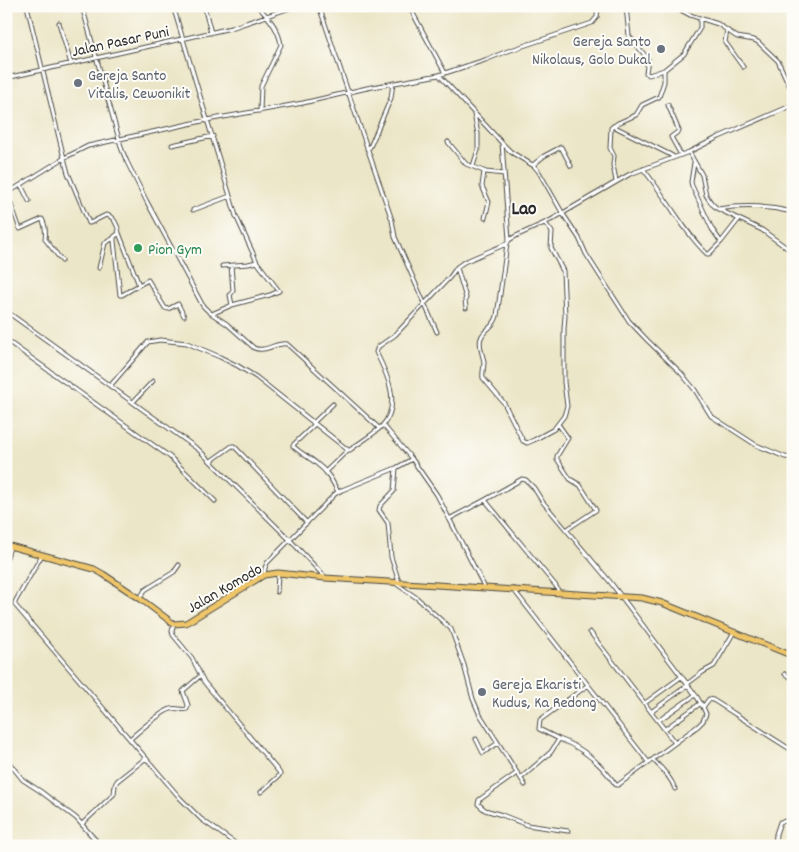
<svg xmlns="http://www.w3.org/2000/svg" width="799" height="852" viewBox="0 0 799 852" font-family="Dekko,sans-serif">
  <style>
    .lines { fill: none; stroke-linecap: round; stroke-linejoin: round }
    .minor-casing { stroke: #484743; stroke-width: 5 }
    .highway-casing { stroke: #484743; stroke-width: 7 }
    .minor { stroke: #fff; stroke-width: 3 }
    .highway { stroke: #eec569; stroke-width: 5 }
    .worship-dot { fill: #6b7280; stroke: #fdfcf7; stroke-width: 2 }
    .leisure-dot { fill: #2e9e5b; stroke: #fdfcf7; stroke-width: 2 }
    .labels { text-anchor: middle; stroke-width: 4; stroke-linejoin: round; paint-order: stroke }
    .street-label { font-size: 16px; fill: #2b2b2b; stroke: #fdfcf7 }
    .worship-label { font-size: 16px; fill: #5b616d; stroke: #fdfcf7; text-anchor: start }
    .leisure-label { font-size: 16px; fill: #27864d; stroke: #fdfcf7; text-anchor: start }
    .quarter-label { font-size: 19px; font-weight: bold; fill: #2b2b2b; stroke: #fdfcf7 }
  </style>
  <rect width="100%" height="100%" fill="#fdfcf7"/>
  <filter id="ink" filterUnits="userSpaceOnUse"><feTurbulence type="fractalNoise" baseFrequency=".02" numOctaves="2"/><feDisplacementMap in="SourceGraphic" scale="10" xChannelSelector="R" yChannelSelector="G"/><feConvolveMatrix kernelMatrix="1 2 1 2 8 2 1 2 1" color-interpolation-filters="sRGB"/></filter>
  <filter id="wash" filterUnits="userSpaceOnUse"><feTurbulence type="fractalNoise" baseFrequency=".0096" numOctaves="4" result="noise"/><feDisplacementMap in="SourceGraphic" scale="20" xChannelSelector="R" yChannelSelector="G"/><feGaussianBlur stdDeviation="1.12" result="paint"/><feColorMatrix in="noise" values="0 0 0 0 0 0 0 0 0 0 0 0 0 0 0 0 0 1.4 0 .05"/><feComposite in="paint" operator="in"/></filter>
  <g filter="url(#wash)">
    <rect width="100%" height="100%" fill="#ece6c8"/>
  </g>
  <g filter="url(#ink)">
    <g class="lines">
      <g class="minor-casing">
        <path id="minor" d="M27 6 64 158 68 173 89 223H90L106 215C114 216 118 226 119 233L139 285 148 280 165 308 168 309 178 304 184 316
          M82 6 122 150 127 162 147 202 203 306 209 312 227 324 254 348C265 353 276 342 287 344L379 428
          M173 6 236 216 257 262 279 291 270 295 232 305 214 313
          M204 6 211 33
          M257 6C269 17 279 29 281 45L261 86 260 111
          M319 6 359 124 392 220 395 237 437 332
          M409 6 445 73
          M626 6 629 36 648 59 646 73 649 75 664 70 684 54 700 28V18
          M673 6 690 15 718 24 737 37 754 40 758 42 778 61 793 94
          M6 8 12 6
          M59 23 71 64
          M6 29 8 37
          M727 30 725 42 743 67
          M439 75 502 143 511 152 534 166 539 172 563 214 579 238 586 254 629 321 647 340 681 373 695 390 711 416 756 445 785 457 793 458
          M6 78 231 28 296 6
          M668 105 679 131 671 137 681 155
          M613 126 669 154 674 157
          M448 142 466 164 486 172 504 174
          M502 143 509 240
          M172 145 213 136
          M367 149 370 147 391 98 393 83
          M689 152 702 175 706 195 712 204 718 209C743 205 768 206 793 212
          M694 163 691 182 692 186 712 229 721 242
          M533 165 544 156 561 147 571 166
          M473 166 478 150V134L474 114
          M643 169C665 195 683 231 707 254H709L721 242 739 219
          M484 172 482 186 489 202 485 218
          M616 181 613 165 614 156 610 148 611 128 618 123 636 115 642 105 659 97 664 82V70
          M21 185 29 201
          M7 193 20 229 42 219C46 226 46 232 45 239L62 261
          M6 194 64 158 88 146 207 120 303 103 367 88 439 75 485 60 508 51 592 23 597 17 598 6
          M718 209 762 230 787 248 793 246
          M193 210 230 196
          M545 223 552 232 551 248 563 271 565 316 564 329V382L567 406 564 416 554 429 534 440 527 443 523 441 504 403 483 378C482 373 484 368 484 362 483 355 478 345 481 338 484 329 494 328 497 316L507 244 509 240 516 236 551 220 630 174 689 152 719 137 793 105
          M119 233 114 237V241L120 295H122L139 285
          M231 265 233 291 230 295 232 305
          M222 266 248 264 257 262
          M99 268 105 243 114 238
          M457 268 466 298 465 300 466 308
          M6 311 199 450 290 540 325 577
          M6 340 170 457 215 501
          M110 386 148 342 160 340 187 343 220 357 238 366 256 377 348 450H350C360 442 373 435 382 426 402 404 387 374 376 352L378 347 395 335 450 277 457 267 464 262 506 244
          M133 402 153 381
          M313 423 333 404
          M315 424 294 444 293 446C300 453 309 457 316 463 327 471 332 480 338 492
          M558 424 568 438 557 456V459L570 479 580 485 596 510 566 530
          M383 425 412 459 437 495 485 588
          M211 461 232 446H234L307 523
          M396 468 394 491 380 506 379 510 388 523 391 557 399 582
          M326 471 348 450
          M485 500 522 479 526 480 534 488 542 501 611 583 697 697 703 707 706 714 703 721 698 726 618 785H616C602 765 582 747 559 739L551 752 521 778
          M449 519 485 500 556 586 559 593
          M42 555 15 602V605L180 798 201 819 239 846
          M6 560 10 547
          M264 575 265 568 267 563 335 494 342 490 396 468 412 459
          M395 583 417 598 451 629 464 665 473 699 479 713 525 785
          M513 589 649 763
          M277 592 278 574
          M140 598 145 590 174 572 179 565
          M174 624 172 631 173 635 192 658 204 682 279 772 280 774 278 777 261 792
          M590 632 675 743
          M785 674 793 679
          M687 684 703 672 714 666 734 632
          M645 703 681 677
          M703 707 709 699 713 700 793 751
          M651 712 688 685
          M658 721 695 695
          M665 729 701 703
          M130 739C138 732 162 711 171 709 177 707 181 711 187 709L188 705 183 691 200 676
          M476 739 483 753 498 743
          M559 739 539 729 540 720 588 685
          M6 759 23 780 40 791 76 818 101 846
          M653 760C662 768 671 777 675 789
          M517 773 479 800 478 804 485 810 502 815 527 825 568 831
          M82 824 114 794 115 785 117 781 146 758
          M87 846 95 839
          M775 846 776 834 780 822 793 820"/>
      </g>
      <g class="highway-casing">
        <path id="highway" d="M6 545 94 569 103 574 142 600 174 624 186 623 264 575 278 573 325 578 642 598 662 603 793 656"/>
      </g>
      <use href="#minor" class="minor"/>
      <use href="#highway" class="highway"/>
    </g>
  </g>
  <g class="worship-dot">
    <circle cx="661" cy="49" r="5"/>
    <circle cx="78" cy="83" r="5"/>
    <circle cx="482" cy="692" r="5"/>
  </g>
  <circle class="leisure-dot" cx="138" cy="248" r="5"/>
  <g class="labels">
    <g class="street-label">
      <text transform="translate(120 40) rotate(-12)" y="6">Jalan Pasar Puni</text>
      <text transform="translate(224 587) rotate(-30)" y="6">Jalan Komodo</text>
    </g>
    <g class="worship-label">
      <text x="651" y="46" text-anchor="end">Gereja Santo<tspan x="651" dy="18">Nikolaus, Golo Dukal</tspan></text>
      <text x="88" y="80">Gereja Santo<tspan x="88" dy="18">Vitalis, Cewonikit</tspan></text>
      <text x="492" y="689">Gereja Ekaristi<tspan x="492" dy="18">Kudus, Ka Redong</tspan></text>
    </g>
    <g class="leisure-label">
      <text x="148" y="254">Pion Gym</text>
    </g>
    <g class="quarter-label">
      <text x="524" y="214">Lao</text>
    </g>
  </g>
  <rect width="799" height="852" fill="none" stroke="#fdfcf7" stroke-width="25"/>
</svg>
